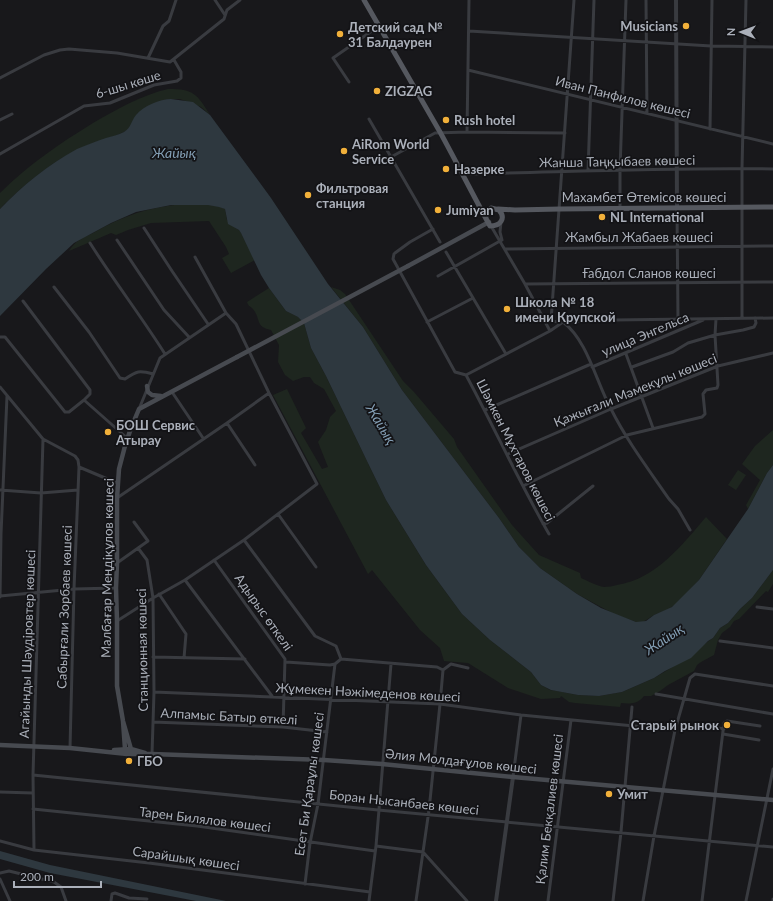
<svg xmlns="http://www.w3.org/2000/svg" width="773" height="901" viewBox="0 0 773 901" font-family="Lato,sans-serif">
  <style>
    .green { fill: #1e261f }
    .water { fill: #2e383f }
    .lines { fill: none; stroke-linecap: round; stroke-linejoin: round }
    .minor { stroke: #393b40; stroke-width: 3 }
    .tertiary { stroke: #393b40; stroke-width: 4 }
    .secondary { stroke: #474a50; stroke-width: 4.5 }
    .primary { stroke: #55585f; stroke-width: 5 }
    .secondary-bridge { stroke: #474a50; stroke-width: 4.5 }
    .poi-dot { fill: #f1b03a; stroke: #131316; stroke-width: 1.5 }
    .labels { text-anchor: middle; stroke-width: 3.5; stroke-linejoin: round; paint-order: stroke }
    .poi-label { font-size: 13px; font-weight: bold; fill: #abb0ba; stroke: #131316; text-anchor: start }
    .street-label { font-size: 13px; fill: #abb0ba; stroke: #131316 }
    .water-label { font-size: 14px; font-style: italic; fill: #839eb4; stroke: #131316 }
  </style>
  <rect width="100%" height="100%" fill="#18181b"/>
  <path class="green" d="M168 89C194 89 197 94 210 115L201 107 180 99H167L147 107 137 114 129 128 126 131C113 138 93 142 79 149 51 162 21 187 0 209V193C28 165 59 144 93 123 117 109 142 95 168 89Z
    M183 204C196 205 214 202 225 209L227 220 233 226 240 231 255 260 231 273 222 258 229 254 226 247 209 221 151 223 128 230 116 235 111 233 69 251C76 240 81 239 93 233 122 216 149 207 183 204Z
    M331 287 340 290 345 294 403 381 414 392 454 439 457 447 512 525 539 555 580 573 581 578C588 581 597 586 604 587 608 587 613 586 617 585 656 579 682 545 706 517L727 539 699 580 675 605 667 610 654 615 643 622H636L614 614 577 594 540 568 519 547 499 518 402 390 363 327Z
    M269 288 286 311 298 317 304 323 311 348 326 376 366 459 386 500 426 565 462 614 490 640 531 672 541 685 550 690 557 691 578 695 599 696 622 692 654 678 671 668 713 638 720 628 728 623 740 609 752 598 773 570V584L768 592 766 591 739 619 734 621 730 627 722 633 718 640 714 655 701 662 697 665 694 671 668 685 660 691 651 696H644C638 704 630 704 621 703L620 707 575 703 569 702 561 696 560 698 541 699 508 688 468 663 444 661 440 648 420 630 372 570 368 574 273 395 287 389 306 428 301 433 322 469 328 467 318 442 326 430 330 417 336 411 324 389 314 383 310 377H304L293 381 285 375 278 362 279 345 271 330C255 327 261 319 253 309 250 306 248 306 247 302Z
    M773 430V465L767 473 748 509 746 505 760 480 742 464 755 446Z
    M738 470 746 475 736 490 728 485Z"/>
  <path class="water" d="M171 99 193 102 210 115 271 198 328 284 363 327 402 390 499 518 519 547 540 568 577 594 601 608 636 622 646 621 654 615 672 607 699 580 748 509 767 473 773 465V570L752 598 740 609 728 623 720 628 713 638 708 641 691 658 665 671 654 678 622 692 599 696 578 695 551 690 541 685 531 672 490 640 462 614 426 565 386 500 366 459 326 376 311 348 304 323 298 317 286 311 269 288 261 275 241 233 239 230 228 224 225 209 219 207 208 205H171L136 212 111 223 74 243 46 269 0 316V209C22 186 49 164 77 149 87 145 96 141 106 138 112 136 118 135 124 132 131 128 131 121 136 115 143 106 160 99 171 99Z
    M0 851 50 865 226 901H196L50 873 0 859Z"/>
  <g class="lines">
    <path class="minor" d="M215 0 225 15
      M646 0 647 113
      M469 31 711 46 773 47
      M148 58 163 26 169 21 176 0
      M468 70 773 144
      M0 78 44 55 60 50 69 49 117 53 170 62 224 19 227 10 240 0
      M349 82 333 58 379 26
      M369 119 440 242
      M0 120 12 114
      M710 129 712 0
      M467 132 469 0
      M0 154 84 106 110 103 154 85 177 81 181 78V72L174 60
      M391 157 435 133 467 132 565 133
      M588 171 594 0
      M462 174C566 172 669 167 773 169
      M620 208V169L626 0
      M677 208 678 319
      M501 222 500 232 502 240
      M491 226 525 284 550 331
      M144 228 172 271 208 324
      M433 229 410 242 395 253 394 254 393 259 455 372 466 375C494 427 519 482 549 534
      M117 240 164 310 189 337
      M90 243C114 281 141 316 165 354
      M505 249 773 246
      M446 252 506 354
      M438 276 500 241
      M525 284 773 282
      M54 287 89 332 120 378 125 379C137 371 139 370 153 374
      M23 301 90 390V394L84 400 127 438
      M742 318V168L746 0
      M545 321 563 322 614 320 773 318
      M551 321 574 0
      M427 322 473 298
      M0 337H5L65 412H69L84 400
      M626 354 653 428
      M592 367 703 320
      M632 367 673 352 688 343 715 335 743 330 754 327 756 323 755 318
      M466 375 550 331 563 322C588 341 596 382 611 409 627 441 649 470 669 499L678 509 690 530
      M0 387 43 439 75 456 78 460 79 467 117 483
      M172 392 203 438
      M139 409 160 358 226 313
      M485 410 591 364
      M227 423 255 465
      M508 454 611 409 718 366 773 353
      M523 486 627 435 702 417 705 414 703 394 706 390 717 388 718 385 715 335 716 319
      M0 490 41 493 78 490
      M117 498 227 423 269 393
      M278 514 316 567
      M543 524 547 523 593 486
      M244 540 315 636 336 646 341 659
      M138 548 147 560 153 598 154 692 152 754
      M214 560 285 659 283 727
      M117 563 148 541 134 522
      M185 580 272 696
      M159 594 186 634 184 658
      M0 596 74 589 116 588
      M0 597 1 534 7 396
      M757 607 773 609
      M117 621 153 598 185 580 244 540 317 484 269 393 236 324 226 313 195 257
      M720 641 773 648
      M153 657 245 659
      M286 662 330 665 335 664 341 659 437 667 443 670 451 664 468 668
      M154 692 440 704 521 715 675 730
      M656 694 773 714
      M153 722 283 727 327 732
      M695 724 724 729
      M723 734 759 740
      M70 748 74 589 79 467
      M33 775 378 810 773 847
      M513 777 521 715
      M0 792 33 793
      M33 809 197 826 375 851
      M0 841 34 850 149 863 370 892
      M376 846 423 852 467 901
      M34 850 33 775 43 439
      M0 873 9 871 54 882 61 887 66 901
      M0 879 10 901
      M305 884 310 843 318 804 335 664
      M111 901 112 894 115 893 129 898 147 899
      M369 901 376 846 391 664
      M416 901 429 810 440 704 443 670
      M548 901 571 720
      M613 901 621 832 632 707
      M643 901 654 836 675 730 690 678 695 674 773 686
      M702 901 724 723 727 721 760 726
      M746 901 773 769
      M773 901V899"/>
    <path class="tertiary" d="M676 0 677 208
      M496 901 513 777"/>
    <path class="secondary" d="M408 266 489 222
      M147 386 148 392 152 395 161 396
      M123 721 125 749 127 754 130 752 131 749 123 721 117 686V621L116 588 117 563V498L119 469 125 446 131 428 139 409 237 357
      M0 745 70 748 127 754H152L324 760 382 764 513 777 773 800
      M114 750 131 749 145 753"/>
    <path class="primary" d="M364 0C389 44 415 88 440 132 457 163 473 195 490 226 501 226 506 218 499 210L491 208 486 213V217
      M498 209 515 210 560 209 773 207"/>
    <path class="secondary-bridge" d="M237 357 408 266"/>
  </g>
  <g class="poi-dot">
    <circle cx="686" cy="26" r="4"/>
    <circle cx="340" cy="34" r="4"/>
    <circle cx="377" cy="91" r="4"/>
    <circle cx="446" cy="120" r="4"/>
    <circle cx="344" cy="151" r="4"/>
    <circle cx="446" cy="169" r="4"/>
    <circle cx="308" cy="195" r="4"/>
    <circle cx="438" cy="210" r="4"/>
    <circle cx="602" cy="217" r="4"/>
    <circle cx="507" cy="309" r="4"/>
    <circle cx="108" cy="432" r="4"/>
    <circle cx="727" cy="725" r="4"/>
    <circle cx="129" cy="761" r="4"/>
    <circle cx="609" cy="794" r="4"/>
  </g>
  <g class="labels">
    <g class="poi-label">
      <text x="678" y="31" text-anchor="end">Musicians</text>
      <text x="348" y="32">Детский сад №<tspan x="348" dy="15">31 Балдаурен</tspan></text>
      <text x="385" y="96">ZIGZAG</text>
      <text x="454" y="125">Rush hotel</text>
      <text x="352" y="149">AiRom World<tspan x="352" dy="15">Service</tspan></text>
      <text x="454" y="174">Назерке</text>
      <text x="316" y="193">Фильтровая<tspan x="316" dy="15">станция</tspan></text>
      <text x="446" y="215">Jumiyan</text>
      <text x="610" y="222">NL International</text>
      <text x="515" y="307">Школа № 18<tspan x="515" dy="15">имени Крупской</tspan></text>
      <text x="116" y="430">БОШ Сервис<tspan x="116" dy="15">Атырау</tspan></text>
      <text x="719" y="730" text-anchor="end">Старый рынок</text>
      <text x="137" y="766">ГБО</text>
      <text x="617" y="799">Умит</text>
    </g>
    <g class="street-label">
      <text transform="translate(128 84) rotate(-17)" y="5">6-шы көше</text>
      <text transform="translate(623 97) rotate(14)" y="5">Иван Панфилов көшесі</text>
      <text transform="translate(617 161) rotate(-1)" y="5">Жанша Таңқыбаев көшесі</text>
      <text x="644" y="202">Махамбет Өтемісов көшесі</text>
      <text x="639" y="242">Жамбыл Жабаев көшесі</text>
      <text x="649" y="278">Ғабдол Сланов көшесі</text>
      <text transform="translate(645 334) rotate(-23)" y="5">улица Энгельса</text>
      <text transform="translate(635 390) rotate(-22)" y="5">Қажығали Мәмекұлы көшесі</text>
      <text transform="translate(516 450) rotate(63)" y="5">Шәмкен Мұхтаров көшесі</text>
      <text transform="translate(107 568) rotate(-89)" y="5">Малбағар Меңдіқұлов көшесі</text>
      <text transform="translate(64 607) rotate(-88)" y="5">Сабырғали Зорбаев көшесі</text>
      <text transform="translate(264 612) rotate(55)" y="5">Адырыс өткелі</text>
      <text transform="translate(27 644) rotate(-88)" y="5">Агайынды Шәудіровтер көшесi</text>
      <text transform="translate(142 650) rotate(-91)" y="5">Станционная көшесі</text>
      <text transform="translate(368 692) rotate(3)" y="5">Жұмекен Нәжімеденов көшесі</text>
      <text transform="translate(229 716) rotate(3)" y="5">Алпамыс Батыр өткелі</text>
      <text transform="translate(461 761) rotate(6)" y="5">Әлия Молдағұлов көшесі</text>
      <text transform="translate(309 784) rotate(-82)" y="5">Есет Би Қараұлы көшесі</text>
      <text transform="translate(404 802) rotate(6)" y="5">Боран Нысанбаев көшесі</text>
      <text transform="translate(549 809) rotate(-83)" y="5">Қалим Бекқалиев көшесі</text>
      <text transform="translate(205 819) rotate(7)" y="5">Тарен Билялов көшесі</text>
      <text transform="translate(186 858) rotate(8)" y="5">Сарайшық көшесі</text>
    </g>
    <g class="water-label">
      <text x="174" y="158">Жайық</text>
      <text transform="translate(381 424) rotate(59)" y="5">Жайық</text>
      <text transform="translate(664 639) rotate(-34)" y="5">Жайық</text>
    </g>
  </g>
  <g transform="translate(741 32) rotate(271)" stroke="#131316" stroke-width="3" paint-order="stroke">
  <path d="M0-3L7 15L0 10L-7 15Z" fill="#abb0ba"/>
  <text y="-6" font-size="11" font-weight="bold" text-anchor="middle" fill="#abb0ba">N</text>
  </g>
  <path d="M14 881v6h87v-6" fill="none" stroke="#abb0ba" stroke-width="2"/>
  <text x="20" y="881" font-size="12" fill="#abb0ba" stroke="#131316" stroke-width="3" paint-order="stroke">200 m</text>
</svg>
